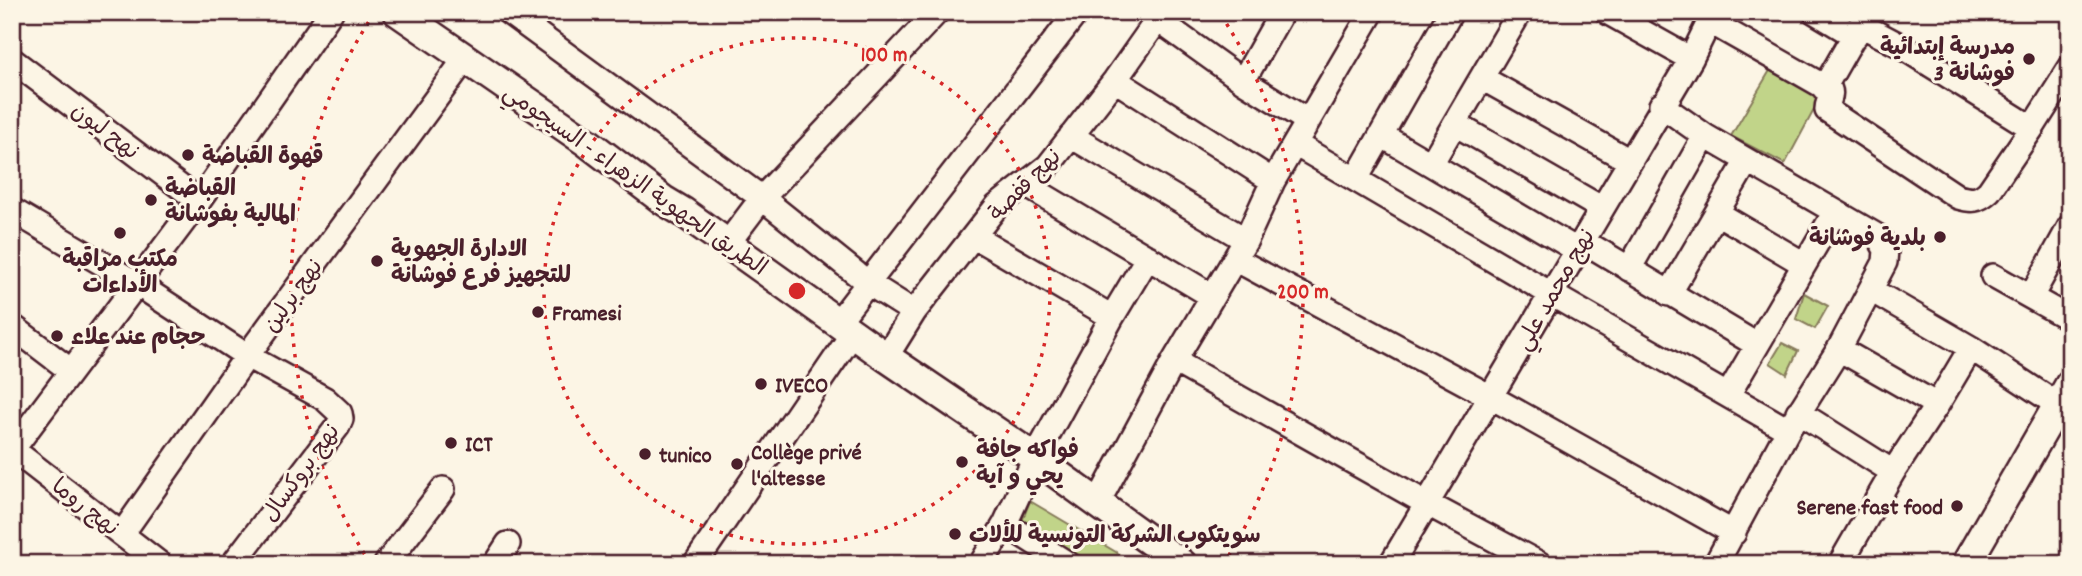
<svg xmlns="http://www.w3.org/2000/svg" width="2082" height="576" viewBox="0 0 2082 576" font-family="Dekko,'Playpen Sans Arabic',sans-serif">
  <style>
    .green { fill: #c1d489; stroke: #867a5a; stroke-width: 2 }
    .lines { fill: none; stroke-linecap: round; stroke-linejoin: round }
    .minor-casing { stroke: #4a1f2b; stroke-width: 28 }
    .major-casing { stroke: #4a1f2b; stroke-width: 33 }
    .minor { stroke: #fcf5e5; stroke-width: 23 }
    .major { stroke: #fcf5e5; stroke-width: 28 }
    .ring { fill: none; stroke: #d62828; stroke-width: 3.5; stroke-dasharray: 3.5 7 }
    .poi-dot { fill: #4a1f2b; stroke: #fcf5e5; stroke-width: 2.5 }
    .labels { text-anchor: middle; stroke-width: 6; stroke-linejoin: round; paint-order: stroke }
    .poi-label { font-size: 23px; font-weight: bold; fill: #4a1f2b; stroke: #fcf5e5; text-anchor: start }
    .street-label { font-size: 23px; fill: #4a1f2b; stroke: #fcf5e5 }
    .centre { fill: #d62828; stroke: #fcf5e5; stroke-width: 3.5 }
    .ring-label { font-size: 21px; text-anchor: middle; font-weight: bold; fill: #d62828; stroke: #fcf5e5; stroke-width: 6; stroke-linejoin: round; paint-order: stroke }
  </style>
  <rect width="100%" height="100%" fill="#fcf5e5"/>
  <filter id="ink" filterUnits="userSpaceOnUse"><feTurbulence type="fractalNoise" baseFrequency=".0143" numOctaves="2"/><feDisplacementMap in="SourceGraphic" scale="14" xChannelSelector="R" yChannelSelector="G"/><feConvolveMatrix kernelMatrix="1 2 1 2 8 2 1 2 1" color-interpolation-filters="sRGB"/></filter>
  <g filter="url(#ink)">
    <path class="green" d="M1772 67 1822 95 1785 164 1731 136Z
      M1804 293 1828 306 1815 329 1796 319Z
      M1782 343 1798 351 1787 374 1770 363Z
      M1030 501 1136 564H1094L1022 521Z"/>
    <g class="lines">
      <g class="minor-casing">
        <path id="minor" d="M508 12 762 198 868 283 914 312
          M1607 12 1691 59
          M1815 12 1855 36
          M1158 20 1243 81 1308 121
          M1709 21 1830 90C1833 97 1826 103 1827 110L1958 197C1972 201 1978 201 1989 191L2032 128 2070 68
          M12 60 199 201
          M1482 78 1630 161
          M1115 80 1273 181
          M1243 81 1282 12
          M1824 88 1859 27 1863 26 1899 45 2032 128
          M1661 105 1705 136 1879 237 1886 250 1885 262 1839 349 1788 430 1716 564
          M1455 124 1601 208
          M1381 135 1577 250
          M1071 136 1246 240
          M1295 144 1551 294 1788 430
          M1431 164 1520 12
          M1356 179 1451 12
          M1026 185 1212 296
          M12 210 137 284 247 356 325 399 340 413 341 419 338 426 233 564
          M1717 213 1804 264
          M975 237 1112 317
          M1583 241 1757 345
          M728 243 762 198 937 12
          M1235 259 1491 397 1734 533
          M1629 269 1705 136
          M1993 276 2070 319
          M1871 290 1971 348 2058 405
          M1669 294 1747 161
          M2031 297 2070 226
          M838 322 1077 12
          M12 326 71 371
          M1839 349 1937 405
          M886 357 914 312 997 206 1048 166 1115 80 1163 12
          M1174 361 1426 503 1540 564
          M1728 395 1835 212
          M1798 412 1893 472
          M12 449 160 564
          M12 450 199 201 331 12
          M1097 504 1174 361 1246 240 1273 181 1372 12
          M1005 524 1068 564
          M122 534 247 356 465 59
          M386 564 443 489
          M495 564 508 544
          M695 564 853 333
          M981 564 1005 524 1035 458 1112 317 1148 257
          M1391 564 1691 59 1714 12
          M1840 564 1893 472 1937 405 1971 348"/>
      </g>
      <g class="major-casing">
        <path id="major" d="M398 12 588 143 663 200 683 212 886 357 1035 458 1182 564
          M1966 564 2070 384"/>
      </g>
      <use href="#minor" class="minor"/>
      <use href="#major" class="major"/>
    </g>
  </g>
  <g class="ring">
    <circle cx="797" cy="291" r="253"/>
    <path d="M370 563A506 506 0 0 1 373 15M1221 15A506 506 0 0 1 1224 563"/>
  </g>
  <g class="poi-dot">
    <circle cx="2029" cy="59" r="7"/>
    <circle cx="188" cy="155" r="7"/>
    <circle cx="151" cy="200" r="7"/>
    <circle cx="120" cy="233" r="7"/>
    <circle cx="1940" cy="237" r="7"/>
    <circle cx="377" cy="261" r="7"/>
    <circle cx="538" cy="312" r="7"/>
    <circle cx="57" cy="336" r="7"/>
    <circle cx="761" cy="384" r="7"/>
    <circle cx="451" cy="443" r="7"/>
    <circle cx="645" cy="454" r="7"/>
    <circle cx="962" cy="462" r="7"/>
    <circle cx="737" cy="464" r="7"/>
    <circle cx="1957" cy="506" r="7"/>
    <circle cx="955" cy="534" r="7"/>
  </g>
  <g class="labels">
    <g class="poi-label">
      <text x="2015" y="54" text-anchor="end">مدرسة إبتدائية<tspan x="2015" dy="26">فوشانة 3</tspan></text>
      <text x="202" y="163">قهوة القباضة</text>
      <text x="165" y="195">القباضة<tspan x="165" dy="26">المالية بفوشانة</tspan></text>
      <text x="1926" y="245" text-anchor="end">بلدية فوشانة</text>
      <text x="391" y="256">الادارة الجهوية<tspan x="391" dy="26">للتجهيز فرع فوشانة</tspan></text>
      <text x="120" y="266" text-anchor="middle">مكتب مراقبة<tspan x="120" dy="26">الأداءات</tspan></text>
      <text x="552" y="320">Framesi</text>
      <text x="71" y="344">حجام عند علاء</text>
      <text x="775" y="392">IVECO</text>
      <text x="465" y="451">ICT</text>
      <text x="976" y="457">فواكه جافة<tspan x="976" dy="26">يحي و آية</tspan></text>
      <text x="751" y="459">Collège privé<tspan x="751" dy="26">l'altesse</tspan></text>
      <text x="659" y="462">tunico</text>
      <text x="1943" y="514" text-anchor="end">Serene fast food</text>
      <text x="969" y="542">سويتكوب الشركة التونسية للألات</text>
    </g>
    <g class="street-label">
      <text transform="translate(106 130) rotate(37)" y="8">نهح ليون</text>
      <text transform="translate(636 179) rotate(35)" y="8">الطريق الجهوية الزهراء - السيجومي</text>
      <text transform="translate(1024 184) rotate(-45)" y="8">نهج قفصة</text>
      <text transform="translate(1554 289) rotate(-60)" y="8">نهج محمد علي</text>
      <text transform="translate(292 295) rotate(-54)" y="8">نهج برلين</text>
      <text transform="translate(300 472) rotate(-54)" y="8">نهج بروكسال</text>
      <text transform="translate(86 506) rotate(38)" y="8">نهج روما</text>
    </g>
  </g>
  <circle cx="797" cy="291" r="10" class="centre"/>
  <g class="ring-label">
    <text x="884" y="61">100 m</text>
    <text x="1303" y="298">200 m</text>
  </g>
  <rect width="2082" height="576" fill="none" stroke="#fcf5e5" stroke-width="42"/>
  <rect x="21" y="21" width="2040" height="534" fill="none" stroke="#4a1f2b" stroke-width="2.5" filter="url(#ink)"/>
</svg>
